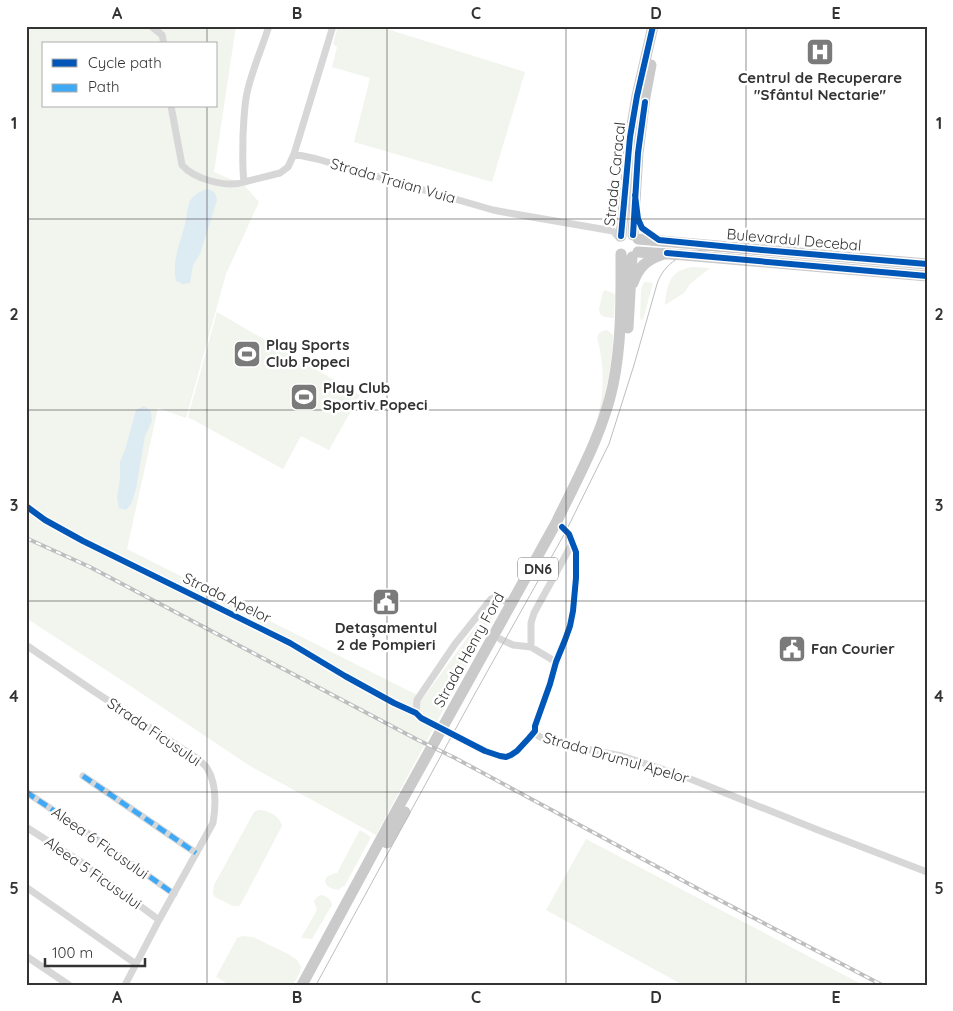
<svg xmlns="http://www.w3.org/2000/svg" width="953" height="1011" viewBox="0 0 953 1011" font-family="Quicksand,sans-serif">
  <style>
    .green { fill: #f1f5ed; fill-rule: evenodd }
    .water { fill: #ddebf3 }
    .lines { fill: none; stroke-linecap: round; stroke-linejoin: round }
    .minor { stroke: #d7d7d7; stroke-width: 7 }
    .primary { stroke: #cacaca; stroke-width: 11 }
    .tram { stroke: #bebebe; stroke-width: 1 }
    .rail-casing { stroke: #bebebe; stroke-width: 4 }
    .rail { stroke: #fff; stroke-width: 2; stroke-dasharray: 5.5; stroke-linecap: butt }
    .minor-bridge { stroke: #d7d7d7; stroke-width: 7 }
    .quiet { stroke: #3fa9f5; stroke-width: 5; stroke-dasharray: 10 5; stroke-linecap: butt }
    .cycleway-casing { stroke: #fff; stroke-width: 9 }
    .cycleway { stroke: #0057b8; stroke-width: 6 }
    .grid { fill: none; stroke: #333; stroke-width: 1; stroke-opacity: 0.55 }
    .labels { text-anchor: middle; stroke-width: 5; stroke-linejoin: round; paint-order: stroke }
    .shield { fill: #fff; stroke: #707070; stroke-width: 1 }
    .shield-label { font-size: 14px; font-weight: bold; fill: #333 }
    .poi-label { font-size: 15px; font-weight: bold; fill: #333; stroke: #fff; text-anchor: start }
    .street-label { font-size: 15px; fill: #333; stroke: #fff }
    .neatline { fill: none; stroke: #333; stroke-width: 2 }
    .grid-label { font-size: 16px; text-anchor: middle; font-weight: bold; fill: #333 }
  </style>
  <rect width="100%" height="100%" fill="#fff"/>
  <path class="green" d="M26 26H236L214 172 244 185 259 202 226 274 186 418 158 408 127 549 423 698 493 603 499 606 376 835 250 766 126 683 26 618ZM44 44H216V106H44Z
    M338 26H377L525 72 492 182 354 142 370 78 332 67 337 47 333 44Z
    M692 267 710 268 690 284 684 293 665 305C667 285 669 271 692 267Z
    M644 282 653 283 643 320 640 319 641 290Z
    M605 290 613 293 615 295 614 318 604 317 600 314 599 309 603 292Z
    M217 312 360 395 329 450 301 436 283 469 188 417Z
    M607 330 613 335C613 362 606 389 600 416L598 415C605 390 604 362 597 338 599 332 602 331 607 330Z
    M258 810C269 810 280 816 282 826L243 900 239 906H233L215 897 213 894 214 885 254 812Z
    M360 830 371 837 344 887 342 886 339 890C323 889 319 876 337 873Z
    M586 839 863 985H683L546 910Z
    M321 895C327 896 331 899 332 905L312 939 301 938 317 910 314 901 317 897Z
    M242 936 253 937 290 955 297 960 301 967 300 972 293 985H230L216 977 237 938Z"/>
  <path class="water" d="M209 189 215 193 217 200 200 254 193 265 190 283 183 284 176 281C172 259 180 244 185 224 187 217 187 207 190 201 194 194 202 190 209 189Z
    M144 406 151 411 152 421 145 436 136 489 131 504 126 510 119 508 117 497 120 479V462L125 450 136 410Z"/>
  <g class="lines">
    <path class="minor" d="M151 26 162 35 164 44
      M269 26C262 48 252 70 247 93 244 106 244 121 243 135 243 151 242 166 244 182L280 173 288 167 294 154
      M333 26 294 154 317 159 493 210 509 213 613 231 619 238
      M171 106 182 165C194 179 226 188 244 182
      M26 506 45 520 102 551 303 650 345 676 394 703 416 713 421 718 434 725
      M500 639 513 645 531 647 556 662
      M26 645 95 692 198 759C201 762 205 765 207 768 217 784 216 805 213 823L159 920 125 985
      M531 647V623L534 613 573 542
      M416 713 417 700 455 644 491 599C498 596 505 601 511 604
      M535 731 537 735 549 742 622 756 683 776 818 830 927 872
      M466 741C476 746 495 758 506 756 514 755 520 748 525 743 529 738 534 733 535 726L550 684 556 662 565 640 570 626 573 611 576 578V552L569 534 562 527
      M83 776 196 853
      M26 792 105 845 174 894
      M26 827 84 864 159 920
      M26 887 136 964
      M26 956 69 985"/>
    <path class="primary" d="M633 235 638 153 645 97 651 65
      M621 236 630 137 637 96 653 26
      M638 239 927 264
      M638 252 684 255 927 276
      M633 283C638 268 646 260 661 255
      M628 328 632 257
      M387 843 405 812
      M302 985 389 824 556 523C577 479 603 433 613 385 622 341 621 298 621 254"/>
    <path class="tram" d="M316 985 473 697 566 531 609 444 634 365 657 284C664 263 684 251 706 250L927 267"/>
    <g class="rail-casing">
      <path id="rail" d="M26 538 90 567 418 740 455 758 704 892 882 985"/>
    </g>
    <use href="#rail" class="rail"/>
    <path class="minor-bridge" d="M434 725 466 741"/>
    <path class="quiet" d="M83 776 196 853
      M26 792 105 845 174 894"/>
    <g class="cycleway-casing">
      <path id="cycleway" d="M635 195 638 219 642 228 659 240 762 250 927 264
        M633 235 638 153 645 102
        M621 236 630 137 637 96 653 26
        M667 253 927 276
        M26 506 45 520 83 541 290 643 345 676 394 703 416 713 421 718 485 751 500 756 506 757 511 755 517 751 529 738 535 731V726L550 684 556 662 565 640 570 626 573 611 576 578V552L569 534 562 527"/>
    </g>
    <use href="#cycleway" class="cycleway"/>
  </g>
  <path class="grid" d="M207 26V44M387 26V985M566 26V985M746 26V985M207 106V985M26 219H927M26 410H927M26 601H927M26 792H927"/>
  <defs>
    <g id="hospital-square" transform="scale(1.4375)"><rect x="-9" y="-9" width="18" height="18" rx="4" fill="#7a7a7a" stroke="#fff"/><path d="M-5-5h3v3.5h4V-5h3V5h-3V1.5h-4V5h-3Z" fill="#fff"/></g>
    <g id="stadium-square" transform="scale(1.4375)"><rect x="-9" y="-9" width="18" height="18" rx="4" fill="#7a7a7a" stroke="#fff"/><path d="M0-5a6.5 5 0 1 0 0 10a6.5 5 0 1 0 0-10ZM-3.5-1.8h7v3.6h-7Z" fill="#fff"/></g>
    <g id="civic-square" transform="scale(1.4375)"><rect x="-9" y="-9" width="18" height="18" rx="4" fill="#7a7a7a" stroke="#fff"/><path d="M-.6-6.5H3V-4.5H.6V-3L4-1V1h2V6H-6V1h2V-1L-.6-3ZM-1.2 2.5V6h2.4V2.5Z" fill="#fff"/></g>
  </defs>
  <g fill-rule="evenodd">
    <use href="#hospital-square" x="820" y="52"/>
    <use href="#stadium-square" x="247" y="354"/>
    <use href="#stadium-square" x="304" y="397"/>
    <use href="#civic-square" x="386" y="602"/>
    <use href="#civic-square" x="792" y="649"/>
  </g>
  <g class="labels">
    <rect class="shield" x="518" y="557.5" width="40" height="23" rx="4"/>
    <g class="shield-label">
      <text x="538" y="574">DN6</text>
    </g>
    <g class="poi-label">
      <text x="820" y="83" text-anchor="middle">Centrul de Recuperare<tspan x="820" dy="17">"Sfântul Nectarie"</tspan></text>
      <text x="266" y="350">Play Sports<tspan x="266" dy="17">Club Popeci</tspan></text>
      <text x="323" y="393">Play Club<tspan x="323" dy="17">Sportiv Popeci</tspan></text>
      <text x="386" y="633" text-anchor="middle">Detașamentul<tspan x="386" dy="17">2 de Pompieri</tspan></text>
      <text x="811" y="654">Fan Courier</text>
    </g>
    <g class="street-label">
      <text transform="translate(615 174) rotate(-84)" y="5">Strada Caracal</text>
      <text transform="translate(393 181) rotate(16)" y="5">Strada Traian Vuia</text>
      <text transform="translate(794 240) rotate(5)" y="5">Bulevardul Decebal</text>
      <text transform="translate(227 598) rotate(26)" y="5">Strada Apelor</text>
      <text transform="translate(469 650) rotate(-61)" y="5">Strada Henry Ford</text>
      <text transform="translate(154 732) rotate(34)" y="5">Strada Ficusului</text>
      <text transform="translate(616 758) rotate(16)" y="5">Strada Drumul Apelor</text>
      <text transform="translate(100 843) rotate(35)" y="5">Aleea 6 Ficusului</text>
      <text transform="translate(93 873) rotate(35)" y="5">Aleea 5 Ficusului</text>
    </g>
  </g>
  <rect width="953" height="1011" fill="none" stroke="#ffffff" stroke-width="55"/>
  <rect x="42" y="42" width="175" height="65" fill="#ffffff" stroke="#adadad"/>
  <rect x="52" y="59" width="25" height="8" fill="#0057b8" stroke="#adadad"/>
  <text x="88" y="68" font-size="15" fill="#333333">Cycle path</text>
  <rect x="52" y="84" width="25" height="8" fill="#3fa9f5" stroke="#adadad"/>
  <text x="88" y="92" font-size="15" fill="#333333">Path</text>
  <path d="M45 958v8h100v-8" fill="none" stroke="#333333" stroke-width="2.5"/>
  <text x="52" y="958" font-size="15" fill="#333333" stroke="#ffffff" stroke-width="4" paint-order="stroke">100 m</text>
  <rect x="28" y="28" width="898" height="956" class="neatline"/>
  <g class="grid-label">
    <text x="117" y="19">A</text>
    <text x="297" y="19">B</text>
    <text x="476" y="19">C</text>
    <text x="656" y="19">D</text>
    <text x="836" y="19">E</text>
    <text x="14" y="129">1</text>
    <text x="939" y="129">1</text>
    <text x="14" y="320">2</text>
    <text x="939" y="320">2</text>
    <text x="14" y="511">3</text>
    <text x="939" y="511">3</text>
    <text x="14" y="702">4</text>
    <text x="939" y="702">4</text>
    <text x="14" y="894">5</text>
    <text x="939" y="894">5</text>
    <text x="117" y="1003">A</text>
    <text x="297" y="1003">B</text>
    <text x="476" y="1003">C</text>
    <text x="656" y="1003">D</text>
    <text x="836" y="1003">E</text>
  </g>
</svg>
